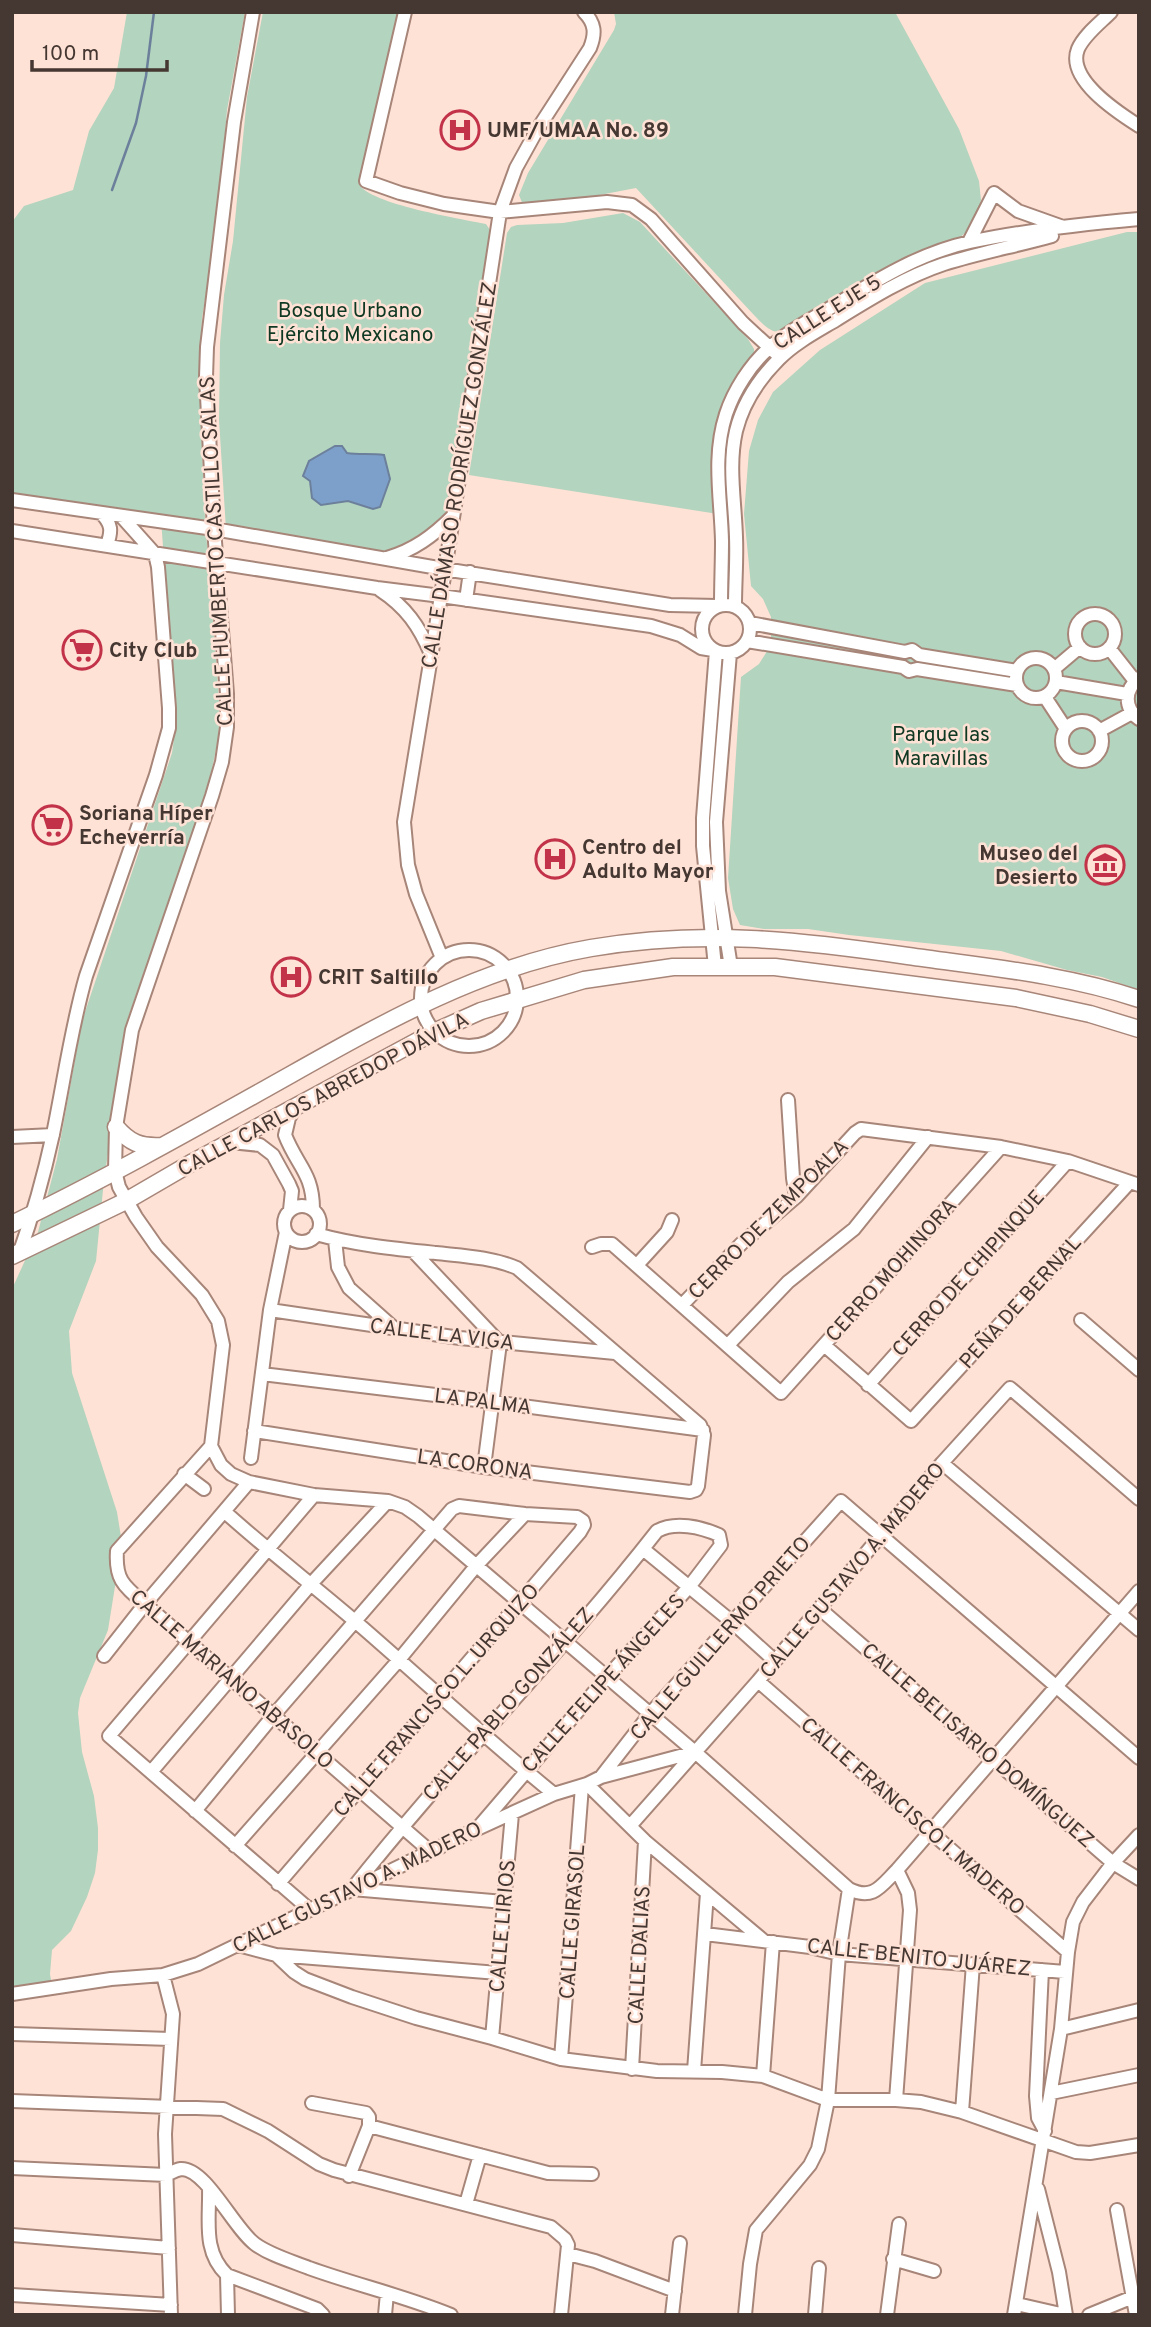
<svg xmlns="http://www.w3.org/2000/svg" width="1151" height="2327" viewBox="0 0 1151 2327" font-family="Overpass,sans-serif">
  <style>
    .green { fill: #b3d4be }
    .water { fill: #7da0ca; stroke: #6c809c; stroke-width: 2 }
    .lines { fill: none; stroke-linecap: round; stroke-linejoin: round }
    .stream { stroke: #6c809c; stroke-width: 2.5 }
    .minor-casing { stroke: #a78679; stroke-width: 16 }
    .major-casing { stroke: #a78679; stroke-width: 19 }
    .minor { stroke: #fff; stroke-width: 12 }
    .major { stroke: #fff; stroke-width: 16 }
    .labels { text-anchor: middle; stroke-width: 5; stroke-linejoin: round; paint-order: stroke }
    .poi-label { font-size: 21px; font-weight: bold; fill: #453731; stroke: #ffe2d6; text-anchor: start }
    .park-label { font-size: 21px; fill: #0e3822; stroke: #ffe2d6 }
    .street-label { font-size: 21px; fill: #453731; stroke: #ffe2d6 }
  </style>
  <rect width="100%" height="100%" fill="#ffe2d6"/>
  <path class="green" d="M127 12H245L227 110 217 225 202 318 199 378 205 519 220 712 218 739 209 784 128 1018 104 1180 96 1261 69 1331 72 1373 117 1512 122 1543 108 1630 80 1698 78 1713 82 1752 94 1796 98 1828V1850L95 1873 87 1897 71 1931 52 1950 50 1974 52 1986 12 1993V1289L38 1232 57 1159 82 1021 172 753 176 725 161 519 12 494V222L24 206 73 190 89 131 114 88Z
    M263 12H399V23L385 66 359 184C369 204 462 219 486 224L492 233 447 509 441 523 407 550 382 553 226 529 219 420 220 343 224 295 233 241 247 97Z
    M614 12H895L959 129 979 181 981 200 979 209 972 227 957 240 783 332C769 333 763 324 753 314L636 188 563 202 523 205 519 195 528 173 614 30 616 24Z
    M623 213 640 222 748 339 754 349V358L724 414 718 514 469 475 507 233 511 227 517 225 563 223Z
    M1127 232H1139V990L1102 977 1067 970 1001 951 849 935 808 929H764L740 925 733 909 728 878 741 677 759 664 771 645V617L763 599 751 586 744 514 749 451 758 420 773 392 820 350 925 283Z"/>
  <path class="water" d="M335 446H342L347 453C359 455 371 453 384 455L390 479 380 507 373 509 348 501 321 505 312 498 310 481 303 476 309 461Z"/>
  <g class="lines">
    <path class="stream" d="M112 190 136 123 146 76 154 12"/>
    <g class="minor-casing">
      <path id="minor" d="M253 12 234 122 207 347 206 377 214 529 227 694V727L222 762 212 796 132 1030 116 1127 115 1171 119 1187 136 1217 157 1247 202 1295 218 1321 223 1345 211 1446 221 1465 231 1474 249 1482 314 1495 388 1501 405 1507 418 1516 695 1752 849 1889C873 1901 881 1886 897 1870L1139 1591
        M405 12 366 181 400 193 444 204 500 212 607 202 632 205 651 219 743 323 780 357
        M1111 12C1100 23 1084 35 1078 49 1066 79 1117 112 1139 126
        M969 242 994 193 1018 211 1063 227
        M12 500 214 529 444 569 670 605 717 606
        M101 513C112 524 112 531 107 545
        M12 531 377 588 441 596 651 626 680 635 701 648 713 650
        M387 558C414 550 433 536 453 516
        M380 590C406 607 419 626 431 654
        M466 600 470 572
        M702 629a24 24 0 1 1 48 0a24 24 0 1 1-48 0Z
        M721 605C721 583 722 562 722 541 721 498 712 457 726 414 734 390 750 365 769 348 786 333 807 321 827 310 872 283 918 253 970 242 1025 230 1083 224 1139 219
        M735 606C735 583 737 560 736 537 735 501 728 466 736 431 743 403 759 379 779 359 795 343 816 332 836 320 870 299 905 277 944 264 979 253 1016 246 1052 236
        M1075 634a20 20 0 1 1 40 0a20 20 0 1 1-40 0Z
        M750 623 905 652 912 650 919 655 1017 671
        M747 641 903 667 909 671 917 669 1017 685
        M1109 648 1135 681
        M730 653 716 822 719 891 731 967
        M1016 678a20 20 0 1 1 40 0a20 20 0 1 1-40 0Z
        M1054 669 1080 647
        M1139 678C1124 690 1124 708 1139 719
        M1056 682 1127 694
        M1045 697 1066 729
        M1062 741a20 20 0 1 1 40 0a20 20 0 1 1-40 0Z
        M1099 731 1132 713
        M421 998a48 48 0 1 1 96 0a48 48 0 1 1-96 0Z
        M442 958 416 894 408 865 404 822 441 596 500 212 516 168 537 130 590 48C596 33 595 23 584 12
        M715 967 703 846V818L716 651
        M788 1100 793 1178 796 1197
        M296 1107 289 1118 285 1135C297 1166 313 1173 313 1209
        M12 1137 53 1135
        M231 1142 260 1145 273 1155 289 1184 292 1191 290 1210
        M284 1224a18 18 0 1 1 36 0a18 18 0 1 1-36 0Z
        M335 1240 338 1267 349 1288 395 1329
        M592 1247 601 1244H612L781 1393 1001 1147
        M413 1251 500 1343 484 1467
        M19 1254C33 1215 44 1175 53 1134 64 1081 71 1028 86 976L156 775 169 728V708L158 567 155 554 121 516
        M637 1265 667 1232 672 1220
        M682 1305 742 1243 796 1197 855 1133 861 1129 1001 1147 1068 1161 1139 1185
        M270 1310 460 1338 615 1353
        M1081 1320 1139 1370
        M728 1345 788 1282 854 1229 928 1137
        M824 1345 911 1421 1130 1182
        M262 1374 493 1402 703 1430
        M868 1385 1068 1161
        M254 1431 484 1467 690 1492 696 1490 698 1486 704 1435 700 1425 517 1268C491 1257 463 1256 436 1253 396 1249 355 1245 316 1234
        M211 1446 117 1551C115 1580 124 1586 145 1604L431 1852
        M251 1458 270 1310 286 1232
        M942 1463 1139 1630
        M184 1474 204 1489
        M225 1512C267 1550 313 1585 356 1622 422 1679 486 1739 554 1794
        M643 1549 732 1622 775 1661
        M819 1608 1113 1863 1139 1879
        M104 1656 145 1604 249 1482
        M758 1681 1068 1952
        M151 1772 310 1585 388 1501
        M601 1777 650 1714 841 1501 1139 1758
        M587 1784 645 1841 764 1941
        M195 1811 273 1716 452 1509 459 1506 525 1514 577 1517 583 1521 584 1525 580 1532 278 1884
        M630 1826 758 1681 942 1463 1010 1388 1139 1499
        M235 1846 398 1661 476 1566 525 1514
        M352 1889C449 1766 560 1655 657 1531 675 1521 701 1527 719 1535L721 1545 689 1587 607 1677 477 1829
        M352 1889 504 1902
        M309 1909 109 1736 314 1495
        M705 1934 810 1947 839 1954 1065 1972
        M238 1945 276 1955 294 1972 305 1979 352 1997 416 2018 492 2038 561 2059 657 2071 722 2072 763 2076 828 2100H896L921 2102 962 2112 1076 2152 1090 2153 1139 2145
        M276 1955 498 1973
        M1042 1970 1036 2096 1038 2118 1045 2131
        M163 1975 173 2014 165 2134 171 2315
        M12 1994 111 1979 163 1975 198 1964 477 1829 554 1794 587 1784 601 1777 695 1752
        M1061 2029 1139 2010
        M12 2034 171 2039
        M492 2038 512 1814
        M561 2059 582 1786
        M632 2069 645 1841
        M694 2071 707 1893
        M763 2076 773 1942
        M1051 2093 1139 2075
        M896 2100 910 1910 908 1893 897 1870
        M12 2101 223 2109 268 2131 319 2164 334 2170 551 2227 565 2239 568 2245 561 2315
        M312 2103 366 2113 369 2117V2126L349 2176
        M962 2112 973 1964
        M369 2126 548 2173 592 2174
        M12 2168 166 2175C171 2173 175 2170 181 2169 206 2168 234 2229 255 2244 270 2255 291 2261 309 2268 356 2285 405 2296 451 2315
        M209 2188C210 2220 202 2251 227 2275L228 2315
        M1038 2189 1059 2272 1066 2315
        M466 2204 480 2155
        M1117 2210 1136 2315
        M12 2235 169 2248
        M568 2254 595 2261 675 2291
        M893 2259 934 2271
        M227 2275 317 2309 323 2315
        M12 2295 171 2305
        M1017 2304 1065 2315
        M385 2315 387 2293
        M672 2315 680 2243
        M745 2315 750 2264 756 2230 810 2165 818 2149 828 2100 839 1954 849 1889
        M815 2315 819 2268
        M887 2315 899 2224
        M1014 2315 1061 2029 1068 1952 1073 1922 1083 1902 1113 1863 1139 1835
        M1089 2315 1133 2297"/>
    </g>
    <g class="major-casing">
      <path id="major" d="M116 1127C130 1143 140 1147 161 1146
        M12 1224C99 1182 183 1135 267 1088 369 1031 474 968 591 948 704 929 797 940 908 956 985 967 1065 974 1139 999
        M12 1256 126 1201 193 1162 434 1032 481 1011 584 980 673 967H775L1016 998 1090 1014 1139 1029"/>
    </g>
    <use href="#minor" class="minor"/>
    <use href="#major" class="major"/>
  </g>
  <defs>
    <g id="hospital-ring" transform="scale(2.0125)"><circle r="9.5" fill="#ffe2d6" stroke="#c23249" stroke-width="1.5"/><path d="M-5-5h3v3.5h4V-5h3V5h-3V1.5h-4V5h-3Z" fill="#c23249"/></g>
    <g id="supermarket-ring" transform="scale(2.0125)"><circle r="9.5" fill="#ffe2d6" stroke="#c23249" stroke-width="1.5"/><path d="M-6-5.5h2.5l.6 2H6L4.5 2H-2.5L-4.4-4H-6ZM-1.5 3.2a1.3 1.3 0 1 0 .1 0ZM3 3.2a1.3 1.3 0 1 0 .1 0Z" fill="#c23249"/></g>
    <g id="museum-ring" transform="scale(2.0125)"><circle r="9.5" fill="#ffe2d6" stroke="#c23249" stroke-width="1.5"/><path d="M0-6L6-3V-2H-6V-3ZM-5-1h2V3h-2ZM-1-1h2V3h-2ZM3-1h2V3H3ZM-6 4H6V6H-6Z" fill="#c23249"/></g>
  </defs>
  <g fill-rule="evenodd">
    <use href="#hospital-ring" x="460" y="130"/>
    <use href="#supermarket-ring" x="82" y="650"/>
    <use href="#supermarket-ring" x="52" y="825"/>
    <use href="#hospital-ring" x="555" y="859"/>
    <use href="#museum-ring" x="1105" y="865"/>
    <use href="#hospital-ring" x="291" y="977"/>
  </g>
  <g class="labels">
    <g class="poi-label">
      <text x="487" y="137">UMF/UMAA No. 89</text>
      <text x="109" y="657">City Club</text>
      <text x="79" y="820">Soriana Híper<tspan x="79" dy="24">Echeverría</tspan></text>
      <text x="582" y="854">Centro del<tspan x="582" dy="24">Adulto Mayor</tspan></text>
      <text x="1078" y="860" text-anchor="end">Museo del<tspan x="1078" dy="24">Desierto</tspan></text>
      <text x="318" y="984">CRIT Saltillo</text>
    </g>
    <g class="park-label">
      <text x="350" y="317">Bosque Urbano<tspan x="350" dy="24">Ejército Mexicano</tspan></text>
      <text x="941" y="741">Parque las<tspan x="941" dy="24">Maravillas</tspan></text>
    </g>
    <g class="street-label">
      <text transform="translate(827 312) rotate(-32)" y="7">CALLE EJE 5</text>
      <text transform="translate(459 475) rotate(-81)" y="7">CALLE DÁMASO RODRÍGUEZ GONZÁLEZ</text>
      <text transform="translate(216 551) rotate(-93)" y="7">CALLE HUMBERTO CASTILLO SALAS</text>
      <text transform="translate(323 1094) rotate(-28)" y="7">CALLE CARLOS ABREDOP DÁVILA</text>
      <text transform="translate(768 1219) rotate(-45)" y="7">CERRO DE ZEMPOALA</text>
      <text transform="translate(891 1270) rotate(-48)" y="7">CERRO MOHINORA</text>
      <text transform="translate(968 1273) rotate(-48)" y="7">CERRO DE CHIPINQUE</text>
      <text transform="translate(1020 1302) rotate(-48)" y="7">PEÑA DE BERNAL</text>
      <text transform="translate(442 1334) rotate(7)" y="7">CALLE LA VIGA</text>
      <text transform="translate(483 1401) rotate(7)" y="7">LA PALMA</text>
      <text transform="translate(475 1464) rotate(8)" y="7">LA CORONA</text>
      <text transform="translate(852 1570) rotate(-50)" y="7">CALLE GUSTAVO A. MADERO</text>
      <text transform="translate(720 1638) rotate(-49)" y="7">CALLE GUILLERMO PRIETO</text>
      <text transform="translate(232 1679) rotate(41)" y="7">CALLE MARIANO ABASOLO</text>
      <text transform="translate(603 1683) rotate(-48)" y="7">CALLE FELIPE ÁNGELES</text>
      <text transform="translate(436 1700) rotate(-49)" y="7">CALLE FRANCISCO L. URQUIZO</text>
      <text transform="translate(508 1704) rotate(-49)" y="7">CALLE PABLO GONZÁLEZ</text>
      <text transform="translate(978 1745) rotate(41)" y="7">CALLE BELISARIO DOMÍNGUEZ</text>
      <text transform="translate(913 1816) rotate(41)" y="7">CALLE FRANCISCO I. MADERO</text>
      <text transform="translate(357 1887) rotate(-26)" y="7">CALLE GUSTAVO A. MADERO</text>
      <text transform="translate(572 1922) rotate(-86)" y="7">CALLE GIRASOL</text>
      <text transform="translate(502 1926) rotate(-85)" y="7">CALLE LIRIOS</text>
      <text transform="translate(639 1955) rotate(-87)" y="7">CALLE DALIAS</text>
      <text transform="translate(919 1957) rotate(6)" y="7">CALLE BENITO JUÁREZ</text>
    </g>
  </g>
  <rect width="1151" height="2327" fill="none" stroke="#453731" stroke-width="28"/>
  <path d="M32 60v10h135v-10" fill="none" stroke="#453731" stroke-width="3.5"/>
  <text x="42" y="60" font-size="21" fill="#453731" stroke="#ffe2d6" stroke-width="5" paint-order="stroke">100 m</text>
</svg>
